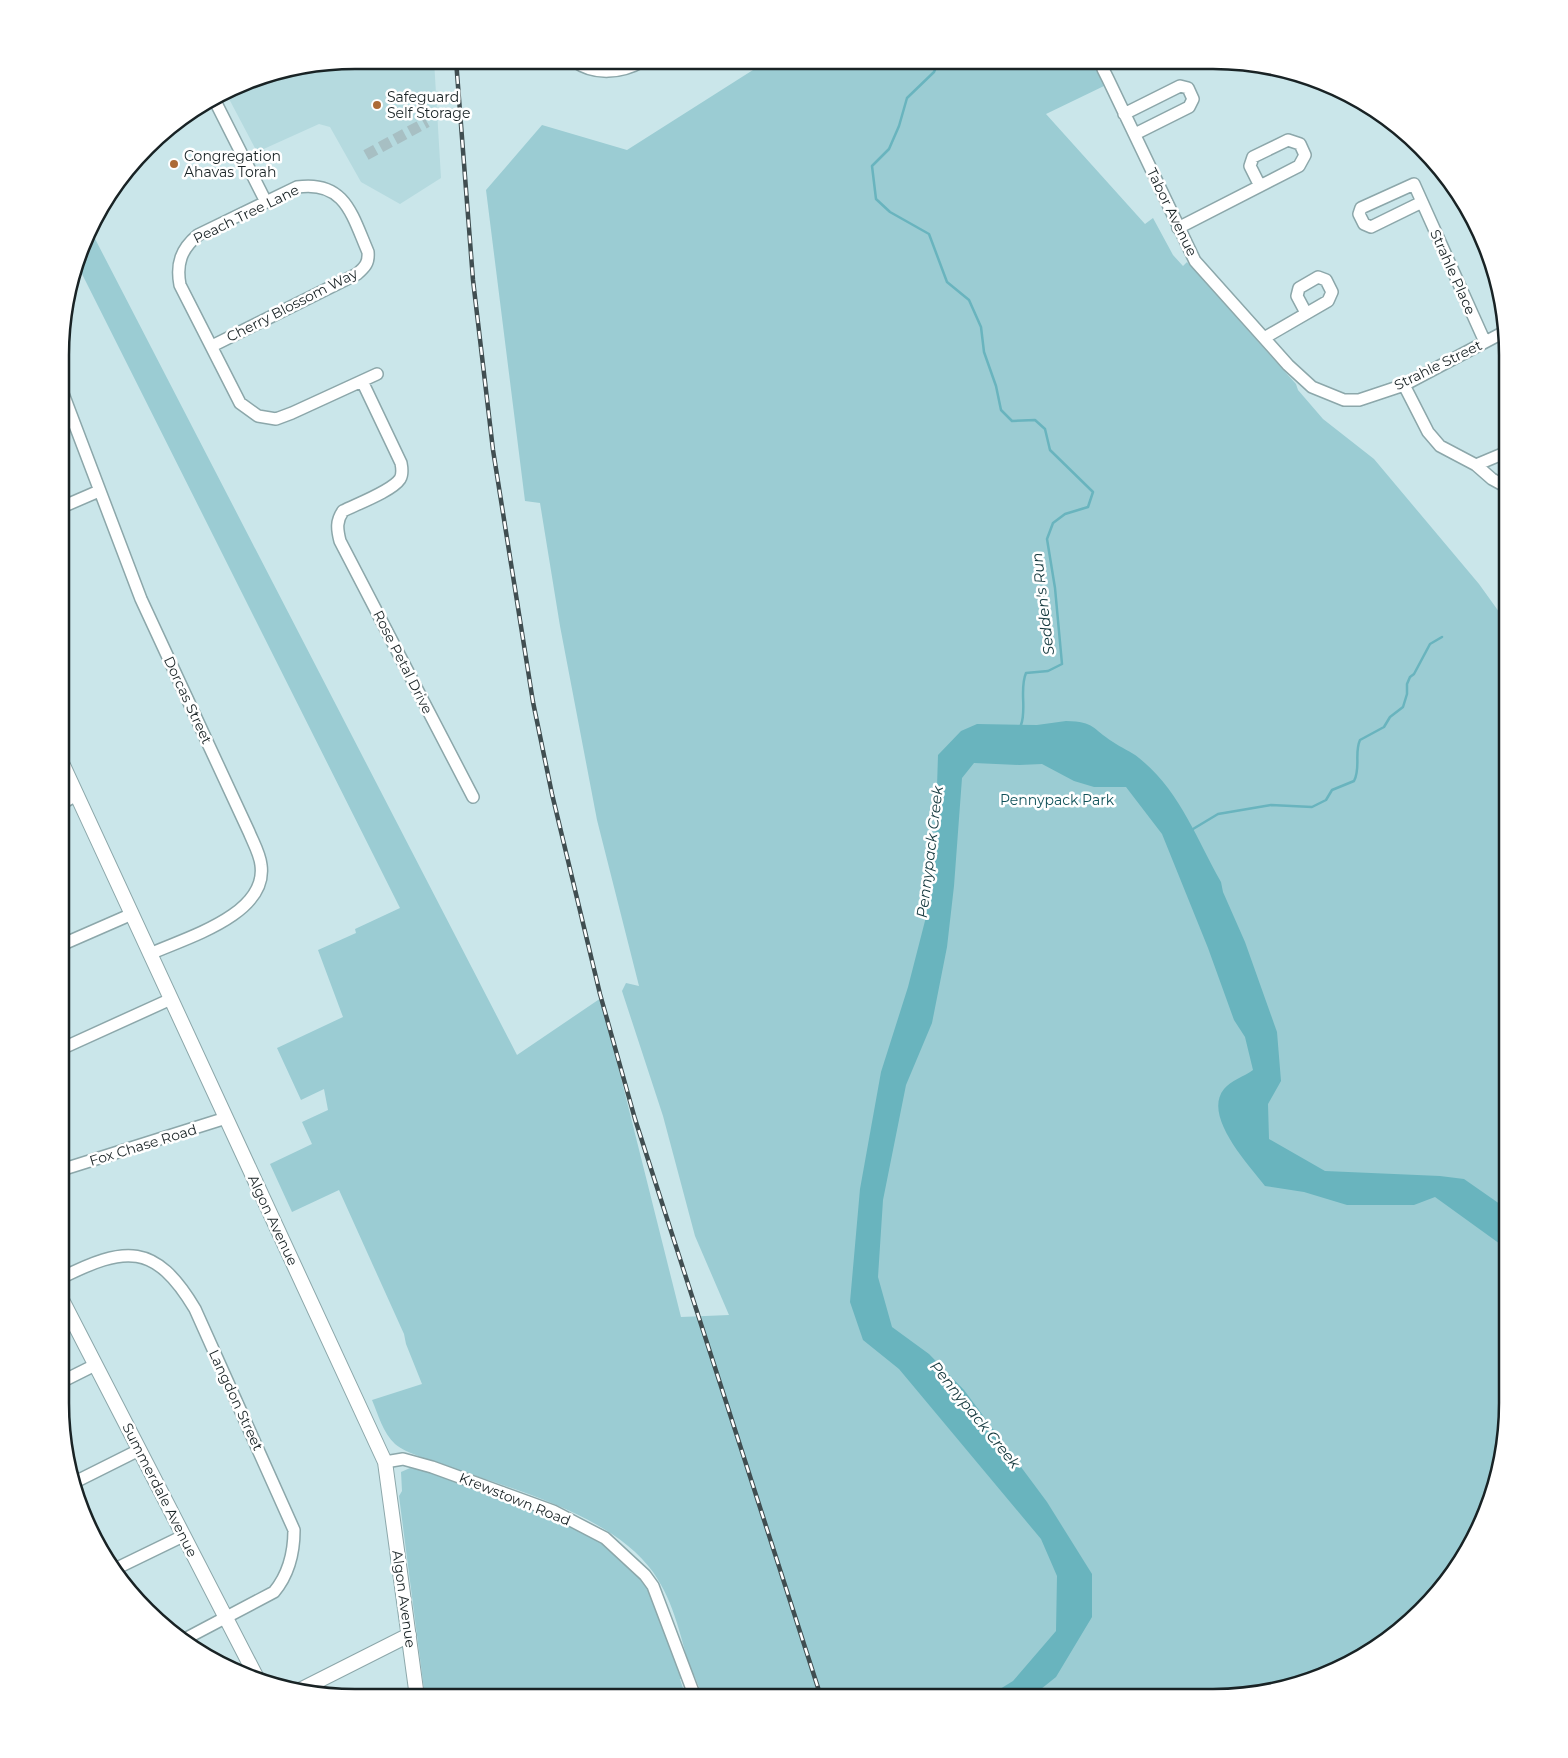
<svg xmlns="http://www.w3.org/2000/svg" width="1568" height="1758" viewBox="0 0 1568 1758" font-family="Montserrat,sans-serif">
  <style>
    .built { fill: #b5dadf }
    .green { fill: #9bccd3 }
    .water { fill: #69b4be }
    .lines { fill: none; stroke-linecap: round; stroke-linejoin: round }
    .stream { stroke: #69b4be; stroke-width: 2.5 }
    .minor-tunnel { stroke: #a7bfc3; stroke-width: 11; stroke-dasharray: 11 5.5; stroke-linecap: butt }
    .minor-casing { stroke: #8ca7aa; stroke-width: 14 }
    .tertiary-casing { stroke: #8ca7aa; stroke-width: 16 }
    .minor { stroke: #fff; stroke-width: 11 }
    .tertiary { stroke: #fff; stroke-width: 14 }
    .rail-casing { stroke: #404e51; stroke-width: 4.5 }
    .rail { stroke: #fff; stroke-width: 2.5; stroke-dasharray: 8; stroke-linecap: butt }
    .poi-dot { fill: #ac6a36; stroke: #fff; stroke-width: 2 }
    .labels { text-anchor: middle; stroke-width: 5; stroke-linejoin: round; paint-order: stroke }
    .poi-label { font-size: 14px; fill: #192325; stroke: #fff; text-anchor: start }
    .street-label { font-size: 14px; fill: #192325; stroke: #fff }
    .park-label { font-size: 14px; fill: #10525a; stroke: #fff }
    .water-label { font-size: 15px; font-style: italic; fill: #15393e; stroke: #fff }
    .rim { fill: none; stroke: #192325; stroke-width: 2.5 }
  </style>
  <rect width="100%" height="100%" fill="#cae6ea"/>
  <path class="built" d="M355 60H434L441 178 400 204 361 182 330 127 319 124 257 152 227 95 260 76Z"/>
  <path class="green" d="M767 61 1096 62 1104 86 1046 114 1145 224 1153 218 1173 255 1183 266 1187 262 1296 384 1298 390 1323 419 1374 459 1479 584 1507 623V1422L1498 1480 1469 1550 1435 1598 1377 1648 1308 1682 1232 1697H703L694 1675H692C681 1640 675 1603 653 1572 612 1515 514 1490 450 1467 435 1461 406 1454 395 1444 383 1433 378 1414 372 1400L422 1384 406 1344 404 1334 339 1190 292 1212 270 1164 312 1144 302 1122 328 1110 324 1089 301 1100 277 1048 343 1017 318 950 356 933 355 929 400 908 79 268 91 231 517 1055 601 998 681 1317 729 1315 695 1236 663 1116 622 991 626 983 639 986 597 820 560 626 540 503 525 501 486 190 542 125 627 150Z
    M410 1468C439 1473 468 1486 496 1497 543 1515 610 1535 640 1577 653 1596 661 1618 669 1639 674 1652 675 1665 683 1678L680 1679 686 1697H425L399 1496 402 1491 401 1472Z"/>
  <path class="water" d="M1066 721C1096 722 1091 728 1113 742 1121 748 1131 751 1139 758 1180 791 1196 838 1221 882L1223 892 1245 942 1277 1032 1281 1081 1268 1104 1269 1139 1325 1171 1440 1176 1464 1179 1507 1209V1249L1435 1197 1414 1205H1347L1304 1192 1265 1186C1249 1165 1202 1116 1224 1089 1230 1081 1245 1076 1253 1070L1245 1037 1234 1020 1208 948 1162 834 1126 787H1094L1074 781 1042 764 1019 765 974 763 962 778 954 886 947 947 932 1023 906 1085 883 1200 878 1277 892 1327 929 1354 964 1390 1047 1502 1092 1574V1617L1056 1677 1031 1697H987L1013 1681 1056 1631 1057 1576 1041 1539 899 1369 863 1340 850 1302 860 1189 881 1072 908 987 926 917 935 851 938 755 961 731 977 724 1037 725Z"/>
  <g class="lines">
    <path class="stream" d="M938 62 934 72 907 98 899 126 889 149 872 166 876 199 890 212 929 234 947 282 969 300 981 327 984 352 996 386 1001 410 1012 421 1035 420 1045 429 1050 450 1093 492 1088 507 1065 514 1053 523 1047 539 1055 588 1062 664 1048 671 1026 673C1019 689 1027 709 1021 725
      M1193 829 1218 814 1271 805 1312 807 1326 800 1332 790 1354 781C1361 768 1354 753 1360 740L1384 727 1390 717 1403 707 1407 694V684L1410 677 1414 674 1430 644 1442 637"/>
    <path class="minor-tunnel" d="M366 155 427 122"/>
    <g class="minor-casing">
      <path id="minor" d="M574 61C595 76 622 73 643 61
        M1103 62V69L1108 79 1195 261 1288 365 1312 387 1344 400H1359L1404 385 1506 331
        M215 101 266 202
        M1124 114 1180 86 1188 88 1193 99 1189 107 1135 134
        M1422 202 1371 227 1364 224 1359 214 1361 208 1414 184 1485 342
        M1178 228 1299 166 1305 155 1300 144 1288 140 1253 157 1250 166 1260 186
        M1264 338 1328 301 1332 292 1326 280 1318 277 1299 288 1297 296 1306 313
        M212 346 357 274C365 267 369 263 368 252 352 215 345 180 297 187L198 235C181 249 176 264 180 285L240 403 258 416 276 419 292 413 377 374
        M362 381 401 463C402 468 403 474 400 479 392 491 357 504 343 511 336 521 337 529 340 541L473 797
        M1404 385 1428 432 1440 446 1476 465 1492 479 1503 485 1507 483
        M62 391 141 599 249 832C253 842 260 854 261 865 268 915 185 938 150 954
        M1476 465 1507 452
        M62 507 99 491
        M62 803 77 795
        M61 945 132 914
        M61 1049 171 999
        M61 1170 226 1118
        M61 1278C125 1246 155 1242 195 1309L294 1530C294 1554 289 1574 274 1592L183 1640
        M61 1382 95 1365
        M385 1462 403 1459 432 1467 553 1511 605 1538 645 1575 653 1586 695 1697
        M73 1483 139 1450
        M113 1570 183 1536"/>
    </g>
    <g class="tertiary-casing">
      <path id="tertiary" d="M62 763 385 1462 417 1697
        M61 1298 259 1682
        M300 1690 409 1635"/>
    </g>
    <use href="#minor" class="minor"/>
    <use href="#tertiary" class="tertiary"/>
    <g class="rail-casing">
      <path id="rail" d="M456 60 473 280 493 450 533 702 552 794 600 994 635 1119 821 1697"/>
    </g>
    <use href="#rail" class="rail"/>
  </g>
  <g class="poi-dot">
    <circle cx="377" cy="105" r="5"/>
    <circle cx="174" cy="164" r="5"/>
  </g>
  <g class="labels">
    <g class="poi-label">
      <text x="387" y="102">Safeguard<tspan x="387" dy="16">Self Storage</tspan></text>
      <text x="184" y="161">Congregation<tspan x="184" dy="16">Ahavas Torah</tspan></text>
    </g>
    <g class="street-label">
      <text transform="translate(1172 212) rotate(64)" y="5">Tabor Avenue</text>
      <text transform="translate(246 214) rotate(-26)" y="5">Peach Tree Lane</text>
      <text transform="translate(1453 272) rotate(66)" y="5">Strahle Place</text>
      <text transform="translate(292 305) rotate(-27)" y="5">Cherry Blossom Way</text>
      <text transform="translate(1438 365) rotate(-26)" y="5">Strahle Street</text>
      <text transform="translate(403 662) rotate(63)" y="5">Rose Petal Drive</text>
      <text transform="translate(188 700) rotate(65)" y="5">Dorcas Street</text>
      <text transform="translate(143 1145) rotate(-17)" y="5">Fox Chase Road</text>
      <text transform="translate(273 1220) rotate(65)" y="5">Algon Avenue</text>
      <text transform="translate(236 1400) rotate(65)" y="5">Langdon Street</text>
      <text transform="translate(160 1490) rotate(63)" y="5">Summerdale Avenue</text>
      <text transform="translate(515 1499) rotate(22)" y="5">Krewstown Road</text>
      <text transform="translate(404 1599) rotate(82)" y="5">Algon Avenue</text>
    </g>
    <g class="park-label">
      <text x="1057" y="805">Pennypack Park</text>
    </g>
    <g class="water-label">
      <text transform="translate(1043 604) rotate(-97)" y="5">Sedden's Run</text>
      <text transform="translate(930 852) rotate(-83)" y="5">Pennypack Creek</text>
      <text transform="translate(975 1415) rotate(51)" y="5">Pennypack Creek</text>
    </g>
  </g>
  <path d="M0 0H1568V1758H0ZM355 69H1213A286 286 0 0 1 1499 355V1403A286 286 0 0 1 1213 1689H355A286 286 0 0 1 69 1403V355A286 286 0 0 1 355 69Z" fill="#fff" fill-rule="evenodd"/>
  <path class="rim" d="M355 69H1213A286 286 0 0 1 1499 355V1403A286 286 0 0 1 1213 1689H355A286 286 0 0 1 69 1403V355A286 286 0 0 1 355 69Z"/>
</svg>
